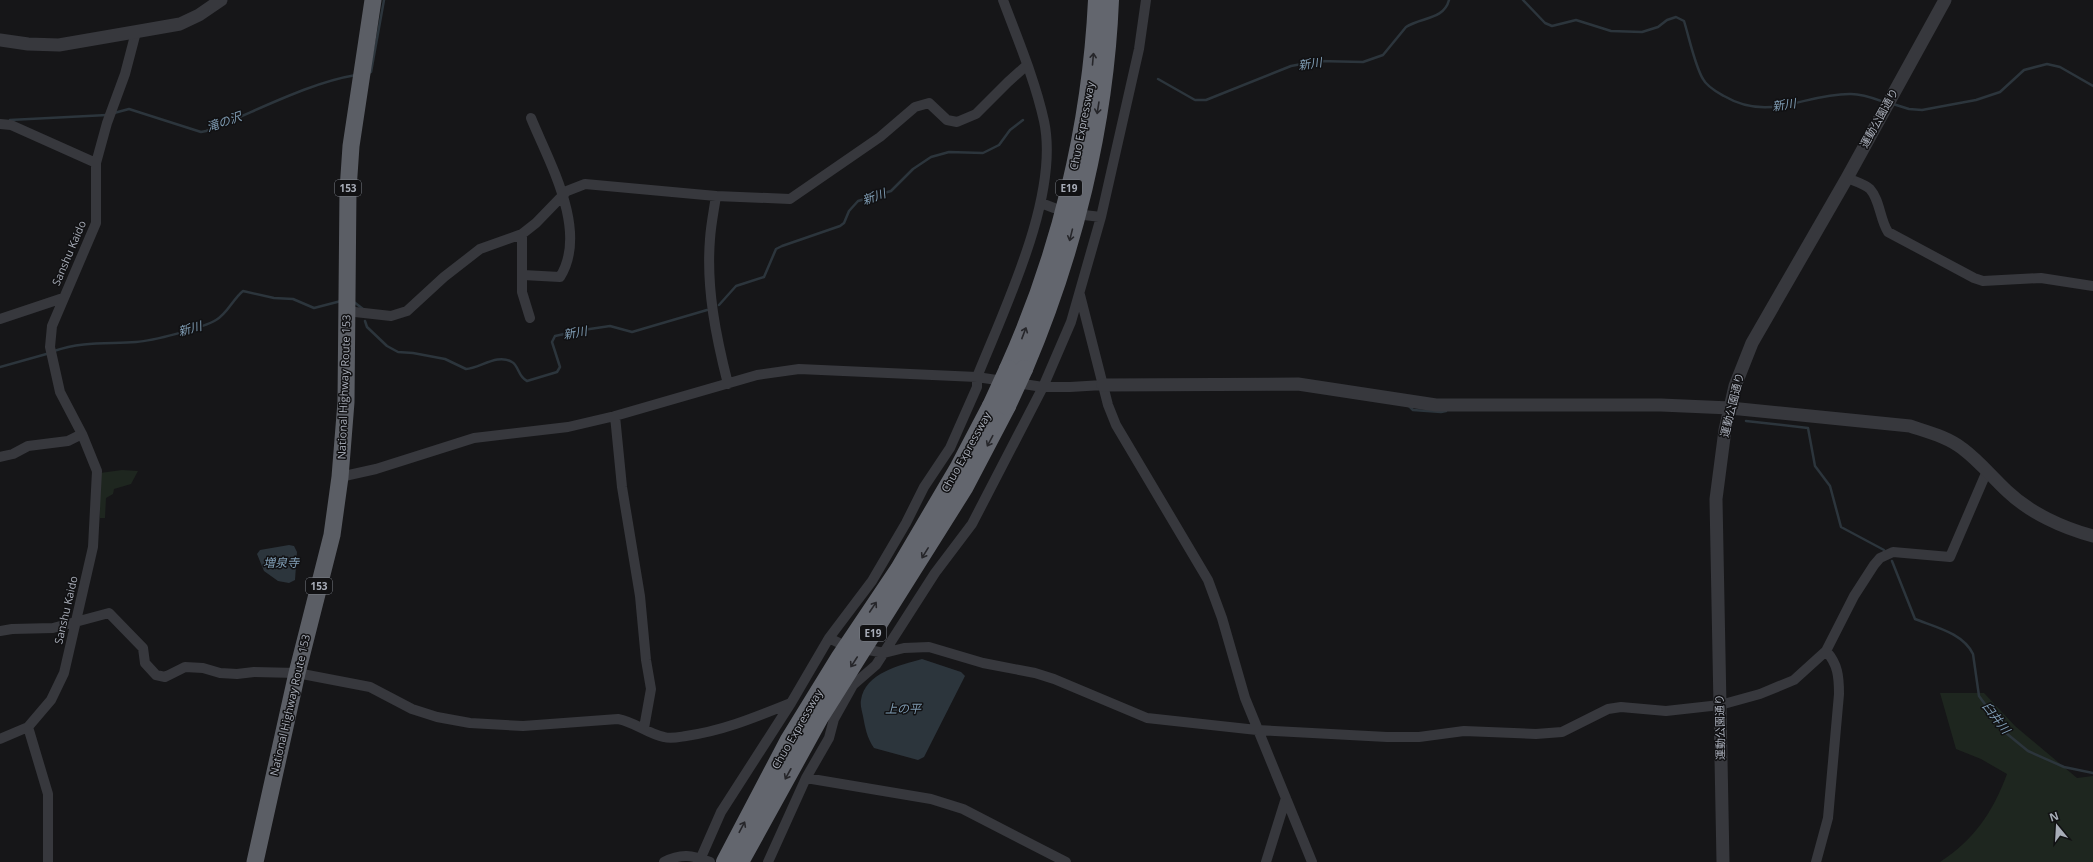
<svg xmlns="http://www.w3.org/2000/svg" width="2093" height="862" viewBox="0 0 2093 862" font-family="'Open Sans','Noto Sans JP',sans-serif">
  <style>
    .green { fill: #1e261f }
    .water { fill: #2c353c }
    .lines { fill: none; stroke-linecap: round; stroke-linejoin: round }
    .stream { stroke: #2c353c; stroke-width: 2.5 }
    .minor { stroke: #37383d; stroke-width: 10 }
    .tertiary { stroke: #37383d; stroke-width: 13 }
    .trunk { stroke: #5b5e65; stroke-width: 17 }
    .motorway { stroke: #63666e; stroke-width: 18 }
    .motorway-bridge { stroke: #63666e; stroke-width: 18 }
    .oneway { stroke: #26262a }
    .labels { text-anchor: middle; stroke-width: 3; stroke-linejoin: round; paint-order: stroke }
    .shield { fill: #111113; stroke: #7b7e86; stroke-width: 1 }
    .shield-label { font-size: 10px; font-weight: bold; fill: #a8adb8 }
    .street-label { font-size: 11px; fill: #a8adb8; stroke: #111113 }
    .water-label { font-size: 12px; font-style: italic; fill: #7f9cb3; stroke: #111113 }
  </style>
  <rect width="100%" height="100%" fill="#161618"/>
  <path class="green" d="M122 470 138 471 131 484 114 489 113 494 106 498 105 518H100V473Z
    M1940 693H1984L2015 726 2077 778 2093 776V862H1940C1974 840 1993 812 2007 774L1981 759 1956 749Z"/>
  <path class="water" d="M289 545 294 546 297 552 295 580 289 583 278 581 264 571 257 554 260 550Z
    M922 659 961 672 965 676 924 757 918 760 874 748C867 738 865 727 863 716 862 711 860 705 861 700 865 673 900 665 922 659Z"/>
  <g class="lines">
    <path class="stream" d="M1523 0 1545 23 1552 26 1576 20 1611 31 1642 32 1658 27 1667 20 1676 17 1684 21C1689 37 1695 66 1703 79 1707 87 1717 92 1724 96 1770 123 1805 93 1851 94 1863 94 1873 98 1884 102
      M369 73 371 72 384 0
      M1158 79 1195 100H1206L1291 66 1318 61 1363 62 1383 55 1406 27C1421 17 1444 20 1449 0
      M1893 104 1909 109 1922 110 1976 100 2000 92 2024 70 2047 64 2060 67 2093 86
      M114 113 129 109 201 132 206 131C253 113 307 83 356 75
      M10 120 107 115
      M354 302 363 309
      M719 305 736 286 764 277 776 249 782 246 840 226 844 223 849 211 858 201 891 191 913 169 931 157 949 152 983 153 999 145 1010 130 1023 120
      M365 321 367 327 387 346 398 352 413 353 445 359 466 369C480 368 498 353 512 362 519 366 518 377 527 381L557 372 560 367 552 342 555 336 583 330 610 326 632 332 707 310
      M54 351C82 341 108 344 136 342 152 341 203 328 216 320 227 314 233 299 243 291L274 298 293 299 314 308 341 301
      M0 367 50 353
      M1409 406 1413 410 1441 412 1446 411
      M1746 421 1808 428 1815 466 1830 486 1841 527 1884 550
      M1892 561 1915 619C1935 627 1963 633 1973 654L1979 696 2006 733 2028 751 2064 767 2093 773"/>
    <path class="minor" d="M0 124 11 125 96 163
      M1847 178C1854 181 1865 184 1870 189 1880 200 1880 220 1888 232L1974 278 1983 281 2041 278 2093 286
      M716 196C714 210 711 224 710 239 706 288 716 337 728 384
      M1041 203 1054 208
      M1084 215 1101 217
      M522 234V292L530 318
      M523 275 560 277C589 231 549 162 531 118
      M1080 295 1108 405 1116 425 1208 580 1222 618 1245 698 1312 862
      M346 311 391 316 407 311 444 277 480 249 522 234 536 223 567 191 585 184 716 196 790 199 880 137 915 107 929 103 947 120 957 122 976 114 1008 82 1027 65
      M0 319 63 298
      M615 416 622 487 640 596 646 660 651 689 644 728
      M0 457 13 454 28 446 68 441 82 434
      M340 477 376 469 474 438 568 427 615 416 757 375 799 369 977 377 1043 387H1070L1103 385
      M0 631 12 629 53 628 109 613 143 648 145 663 156 675 165 677 185 667 203 668 220 673 237 674 254 672 297 673 370 687 412 709 437 717 470 723 523 726 618 719C635 722 648 734 664 737 671 739 679 737 686 736 723 731 756 717 791 703
      M829 638 839 643
      M869 650 884 653 904 648 929 647 983 663 1035 673 1054 679 1147 718 1257 730 1387 737H1419L1464 731 1536 734 1562 732 1608 709 1621 707 1666 711 1720 705 1760 694 1794 680 1826 651 1854 596 1874 565 1880 558 1893 552 1950 557 1987 471
      M28 727 48 794V862
      M0 739 28 727 51 700 64 673 93 547 97 471 82 434 60 392 50 347 52 326 96 223V163L107 123 125 74 136 32
      M806 778 931 799 963 809 1066 862
      M664 862C681 853 692 855 710 862
      M699 862 721 812 791 703 829 638 872 581 906 523 924 487 950 448 977 387V377C1005 307 1060 195 1044 121 1035 80 1018 40 1003 0
      M768 862 806 778 829 738 834 719 853 685 876 665 935 573 972 524 1043 387 1071 322 1101 217 1139 49 1146 0
      M1266 862 1286 798
      M1816 862 1828 818 1839 694C1839 677 1838 664 1826 651"/>
    <path class="tertiary" d="M0 40 28 44 59 45 140 31 180 24 199 15 221 0
      M1103 385 1298 384 1436 405H1661L1730 408 1910 426C1928 432 1948 437 1963 449 1979 461 1993 478 2007 491 2030 513 2063 528 2093 536
      M1723 862 1716 499 1725 430 1735 386 1752 343 1847 178 1945 0"/>
    <path class="trunk" d="M255 862 297 673 332 535 340 477 346 402 348 190 351 146 373 0"/>
    <path class="motorway" d="M1008 369C1060 254 1091 126 1097 0
      M1024 369C1073 254 1105 126 1110 0
      M725 862 789 740 840 657 899 569 959 467 991 406
      M740 862 820 717 964 488 1007 406"/>
    <path class="motorway-bridge" d="M991 406 1008 369
      M1007 406 1024 369"/>
  </g>
  <defs><path id="oneway-shaft" d="M-6 0H5M1.5-3L5.5 0L1.5 3" fill="none" stroke-width="1.6" stroke-linecap="round" stroke-linejoin="round"/></defs>
  <g class="oneway">
    <use href="#oneway-shaft" transform="translate(1093 59) rotate(-85)"/>
    <use href="#oneway-shaft" transform="translate(1098 108) rotate(99)"/>
    <use href="#oneway-shaft" transform="translate(1071 235) rotate(104)"/>
    <use href="#oneway-shaft" transform="translate(1024 333) rotate(-69)"/>
    <use href="#oneway-shaft" transform="translate(990 441) rotate(118)"/>
    <use href="#oneway-shaft" transform="translate(925 553) rotate(122)"/>
    <use href="#oneway-shaft" transform="translate(873 607) rotate(-56)"/>
    <use href="#oneway-shaft" transform="translate(854 662) rotate(123)"/>
    <use href="#oneway-shaft" transform="translate(788 774) rotate(119)"/>
    <use href="#oneway-shaft" transform="translate(742 827) rotate(-62)"/>
  </g>
  <g class="labels">
    <g class="shield">
      <rect x="335" y="180" width="26" height="16" rx="3"/>
      <rect x="1056" y="180" width="26" height="16" rx="3"/>
      <rect x="306" y="578" width="26" height="16" rx="3"/>
      <rect x="860" y="625" width="26" height="16" rx="3"/>
    </g>
    <g class="shield-label">
      <text x="348" y="192">153</text>
      <text x="1069" y="192">E19</text>
      <text x="319" y="590">153</text>
      <text x="873" y="637">E19</text>
    </g>
    <g class="street-label">
      <text transform="translate(1879 118) rotate(-61)" y="4">運動公園通り</text>
      <text transform="translate(1082 126) rotate(-79)" y="4">Chuo Expressway</text>
      <text transform="translate(69 253) rotate(-67)" y="4">Sanshu Kaido</text>
      <text transform="translate(344 387) rotate(-88)" y="4">National Highway Route 153</text>
      <text transform="translate(1732 405) rotate(-76)" y="4">運動公園通り</text>
      <text transform="translate(966 452) rotate(-61)" y="4">Chuo Expressway</text>
      <text transform="translate(66 610) rotate(-77)" y="4">Sanshu Kaido</text>
      <text transform="translate(290 705) rotate(-77)" y="4">National Highway Route 153</text>
      <text transform="translate(1720 727) rotate(-91)" y="4">運動公園通り</text>
      <text transform="translate(797 729) rotate(-60)" y="4">Chuo Expressway</text>
    </g>
    <g class="water-label">
      <text transform="translate(1310 64) rotate(-8)" y="4">新川</text>
      <text transform="translate(1784 105) rotate(-8)" y="4">新川</text>
      <text transform="translate(224 122) rotate(-19)" y="4">滝の沢</text>
      <text transform="translate(874 197) rotate(-19)" y="4">新川</text>
      <text transform="translate(190 329) rotate(-15)" y="4">新川</text>
      <text transform="translate(575 333) rotate(-10)" y="4">新川</text>
      <text x="281" y="567">増泉寺</text>
      <text x="903" y="713">上の平</text>
      <text transform="translate(1996 718) rotate(52)" y="4">臼井川</text>
    </g>
  </g>
  <g transform="translate(2057 826) rotate(342)" stroke="#111113" stroke-width="3" paint-order="stroke">
  <path d="M0-3L7 15L0 10L-7 15Z" fill="#a8adb8"/>
  <text y="-6" font-size="11" font-weight="bold" text-anchor="middle" fill="#a8adb8">N</text>
  </g>
</svg>
